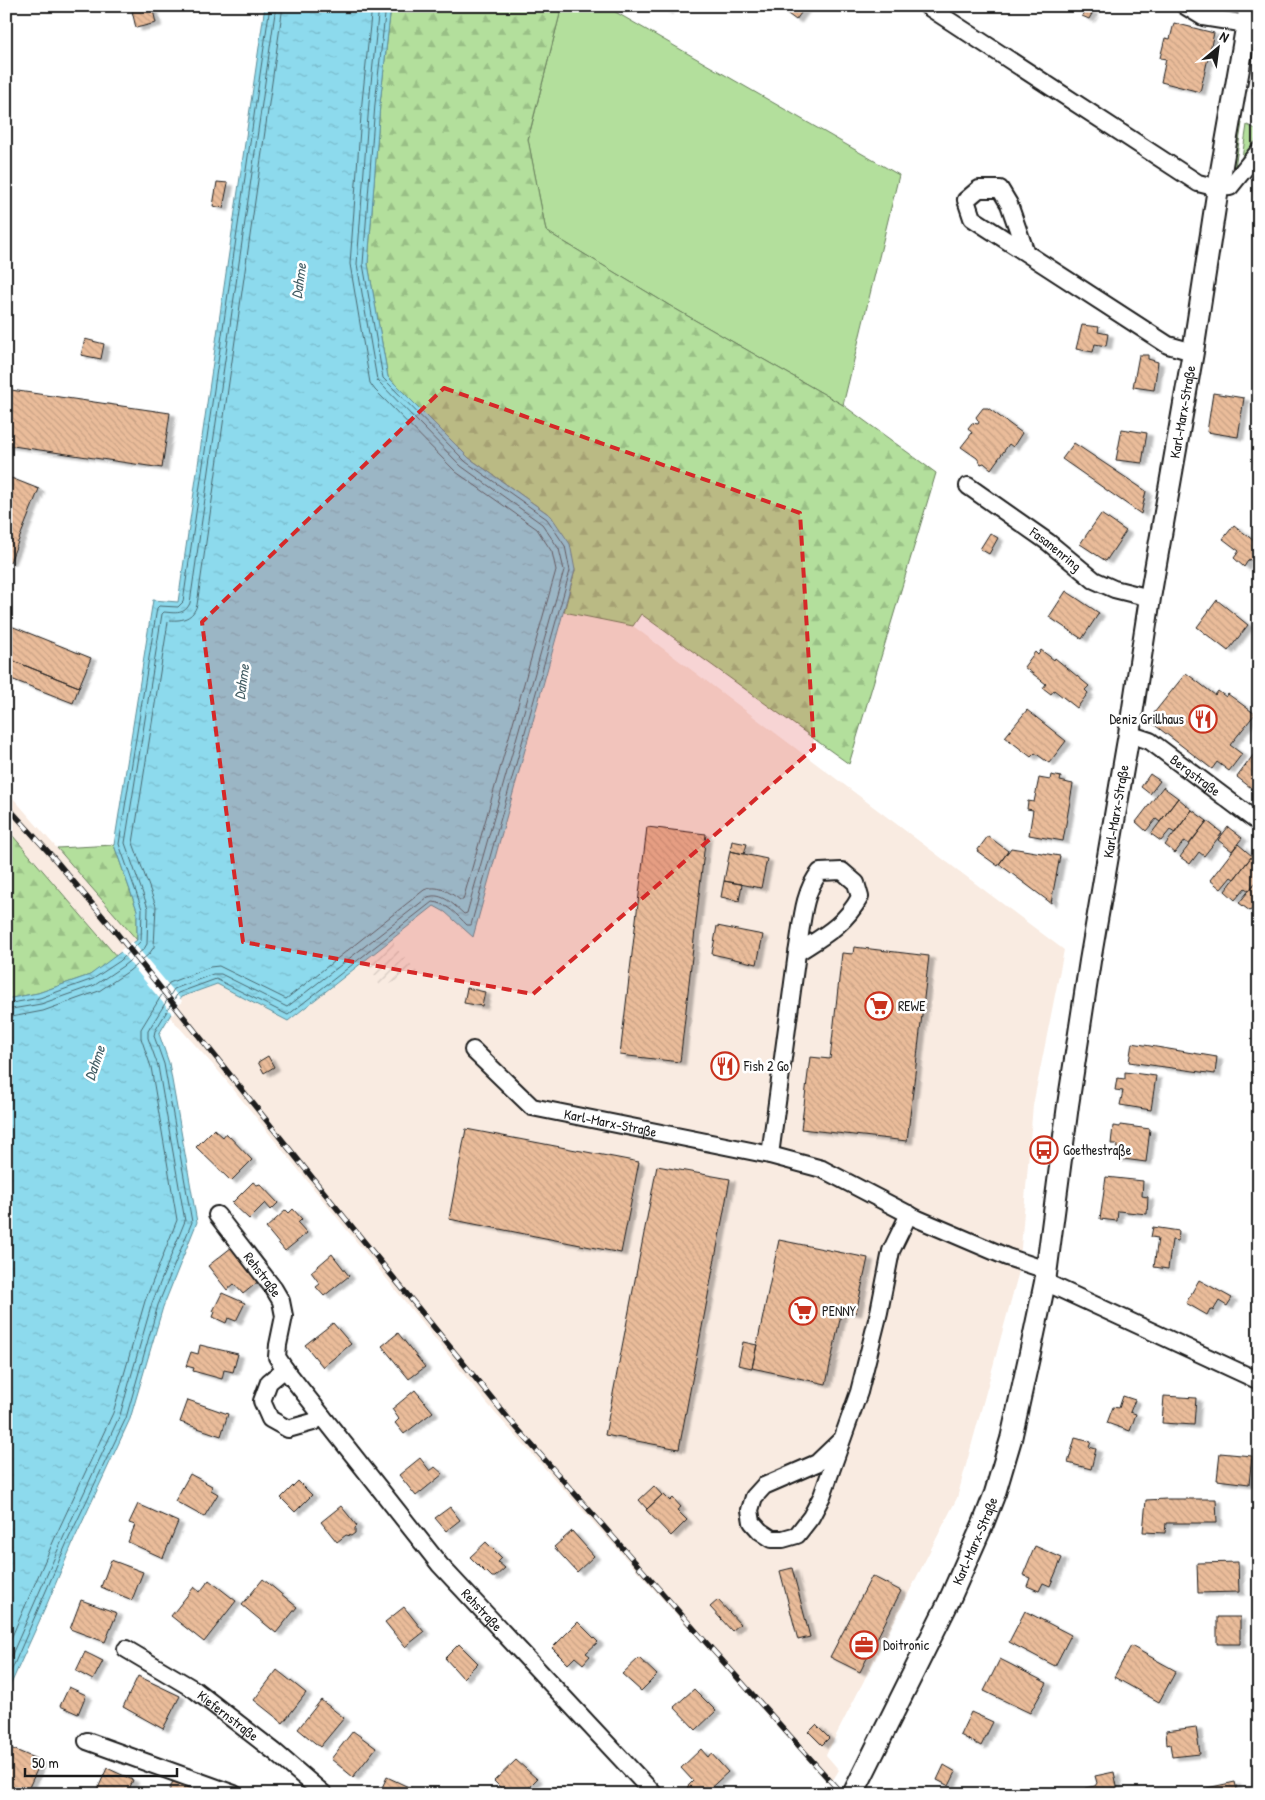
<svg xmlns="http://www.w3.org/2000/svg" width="1265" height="1800" viewBox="0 0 1265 1800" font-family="'Patrick Hand',sans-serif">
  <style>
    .built { fill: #f9ebe1 }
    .industrial { fill: url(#industrial-furrows) }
    .green { fill: #b3df9c; stroke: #687e5c }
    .forest { fill: url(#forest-firs); stroke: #687e5c }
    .water { fill: url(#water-ripples); stroke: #608e99 }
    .pier { fill: #fff }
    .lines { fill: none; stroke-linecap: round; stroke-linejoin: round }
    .shore { stroke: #496870; stroke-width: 1 }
    .building { fill: url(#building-back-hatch); stroke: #1c1c1c; filter: url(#shadow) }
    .minor-casing { stroke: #1c1c1c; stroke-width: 20 }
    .tertiary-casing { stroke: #1c1c1c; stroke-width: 24 }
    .minor { stroke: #fff; stroke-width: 16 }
    .tertiary { stroke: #fff; stroke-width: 20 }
    .rail-casing { stroke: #1c1c1c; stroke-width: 5.5 }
    .rail { stroke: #fff; stroke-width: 4; stroke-dasharray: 11; stroke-linecap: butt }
    .marked { fill: #d62828; fill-opacity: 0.2; stroke: #d62828; stroke-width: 4; stroke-dasharray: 10 6; stroke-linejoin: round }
    .labels { text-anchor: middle; stroke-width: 5; stroke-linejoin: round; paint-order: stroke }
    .street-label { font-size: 14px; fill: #1c1c1c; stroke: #fff }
    .poi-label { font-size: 14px; fill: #1c1c1c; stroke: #fff; text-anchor: start }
    .water-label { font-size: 15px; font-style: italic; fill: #445e65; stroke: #fff }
  </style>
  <defs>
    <pattern id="industrial-furrows" width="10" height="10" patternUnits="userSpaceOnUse" patternTransform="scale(1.25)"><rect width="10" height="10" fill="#f9ebe1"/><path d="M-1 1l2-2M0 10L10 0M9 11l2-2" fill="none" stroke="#d5c9c0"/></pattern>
    <pattern id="forest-firs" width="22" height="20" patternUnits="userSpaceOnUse" patternTransform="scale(1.25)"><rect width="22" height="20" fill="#b3df9c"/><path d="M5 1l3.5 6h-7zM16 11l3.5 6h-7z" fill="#99bf86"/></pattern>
    <pattern id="water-ripples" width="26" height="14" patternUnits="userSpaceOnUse" patternTransform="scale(1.25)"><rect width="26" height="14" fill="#8ddaed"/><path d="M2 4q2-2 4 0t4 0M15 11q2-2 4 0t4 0" fill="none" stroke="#79bacb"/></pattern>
    <pattern id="building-back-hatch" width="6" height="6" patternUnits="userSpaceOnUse" patternTransform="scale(1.25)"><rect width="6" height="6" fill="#eabc9a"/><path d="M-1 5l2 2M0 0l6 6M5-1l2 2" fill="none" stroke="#c8a184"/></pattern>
    <filter id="shadow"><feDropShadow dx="5.5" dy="3" stdDeviation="1" flood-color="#0004"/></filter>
  </defs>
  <rect width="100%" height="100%" fill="#fff"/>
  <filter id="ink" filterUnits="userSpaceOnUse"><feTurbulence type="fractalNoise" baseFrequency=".02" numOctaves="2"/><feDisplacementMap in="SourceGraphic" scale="10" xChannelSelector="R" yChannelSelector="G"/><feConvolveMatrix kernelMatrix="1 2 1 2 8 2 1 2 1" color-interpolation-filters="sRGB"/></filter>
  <g filter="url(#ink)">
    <path class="built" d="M564 612 633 626 1064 950 1033 1105 1019 1271 957 1498 826 1755 839 1770 830 1785 495 1413 221 1074 170 1017 120 954 117 957 6 828V790L137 940 181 997 217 984 288 1021 434 906 445 912 473 936Z"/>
    <path class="industrial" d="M394 942V947L402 954 417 972 381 988 369 966Z"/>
    <path class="green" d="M562 6H605L899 175 843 405 672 307 546 231 528 140Z
      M1259 64V101L1253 93Z
      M1238 122 1242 123 1235 167 1233 168 1231 167Z
      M1247 125 1258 130 1259 136 1242 158Z"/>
    <path class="forest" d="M391 6H562L528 139 546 231 672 307 843 405 936 473 849 764 641 614 633 626 564 612 575 570 551 516 469 458 388 377 368 264 380 104Z
      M6 828 117 957 90 975 38 993 6 999Z
      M114 845 137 910V940L57 848Z"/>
    <path class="water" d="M265 6H391L380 104 368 264 388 377 469 458 551 516 570 544 575 570 473 937 445 912 434 906 288 1021 217 984 181 997 159 1034 169 1063 197 1222 163 1307 130 1419 74 1540 47 1604 6 1695V999L38 993 90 975 137 940V910L114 845 153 600 178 602Z"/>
    <path class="pier" d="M132 941 182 1001 173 1015 120 951Z"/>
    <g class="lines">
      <path class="shore" d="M6 1004 40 998 93 979 120 961 141 941 142 909 119 844 157 608 159 606 178 607 183 602 270 6
        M6 1010 41 1004 95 985 123 966 144 949 147 944 148 908 125 843 162 614 164 612C175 613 185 615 190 603L276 6
        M6 1018 43 1011 99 991 129 971 149 954 154 947 156 906 133 843 168 622 170 620C183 621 193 618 197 605L283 6
        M6 1650 57 1533 113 1413 145 1301 177 1220 151 1067 141 1038V1029L169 983 210 967 219 966 286 999 424 890C437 884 450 892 460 900H463L556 570 552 552 537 529 456 472 375 390 370 383 350 264 362 102 372 6
        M6 1668 64 1536 120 1415 152 1303 185 1221 158 1066 148 1038V1031L174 989 213 974H221L287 1007 428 897C442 892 454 905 464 914L467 913 564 570 559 549 542 524 461 466 377 380 357 264 369 103 379 6
        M6 1683 69 1538 126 1418 158 1305 192 1222 164 1064 154 1036 155 1031 178 993 216 979 288 1015 432 902C446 902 458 916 467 925H471L570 571 565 546 547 519 466 462 383 378 363 264 375 104 386 6"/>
    </g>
    <path class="building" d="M152 6 156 23 136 28 132 11Z
      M659 6H670L667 11Z
      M777 6H806L796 20Z
      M1085 9 1093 12 1089 19 1082 16Z
      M1174 23 1214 33 1200 92 1161 82 1166 59 1160 58 1165 38 1170 39Z
      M217 182 228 183 223 208 213 206Z
      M1082 325 1099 327 1098 332 1108 334 1106 346 1095 344 1093 352 1076 349Z
      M85 339 104 344 101 359 81 355Z
      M1139 355H1148V359L1158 362 1154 390 1133 387Z
      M11 390 170 413 162 468 6 445V422Z
      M1213 393 1244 398 1238 437 1207 432Z
      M983 408H988L1022 433 1013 447 1009 444 991 469 984 463 981 464 977 458 961 447 972 433 968 428 972 423 978 424 979 422 976 417Z
      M1122 429 1147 433 1142 463 1116 460Z
      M1074 443 1146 491 1141 514 1062 459Z
      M6 476 39 489 10 562 6 560Z
      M1101 514 1126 531 1106 561 1080 544Z
      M1234 525 1259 545V567L1249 559 1244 567 1234 558 1239 551 1223 539Z
      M990 533 998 538 989 554 980 549Z
      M1066 591 1099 613 1082 639 1049 617Z
      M1217 600 1248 625 1228 651 1197 627Z
      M6 624 91 658 79 687 6 658Z
      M1041 650 1054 660 1055 658 1089 686 1085 690 1088 693 1077 708 1054 690 1051 694 1043 688 1046 684 1024 667 1035 652 1038 655Z
      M6 658 79 687 73 703 6 677Z
      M1186 673 1215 695 1218 691 1226 697 1228 694 1255 714 1230 745 1242 754 1229 771 1217 762 1212 769 1152 723 1157 715 1154 713Z
      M1027 710 1066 741 1049 763 1035 753 1031 757 1005 737Z
      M1254 754 1259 758V794L1237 777Z
      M1150 774 1160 781 1150 794 1141 787Z
      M1051 775 1061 777 1060 781 1073 784 1063 841 1029 835 1033 810 1027 809 1028 801 1034 802 1039 778 1050 780Z
      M1163 787 1178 798 1160 822 1156 819 1146 831 1136 822Z
      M1178 798 1192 810 1175 833 1170 830 1161 841 1151 834Z
      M1192 810 1207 821 1189 844 1184 841 1175 853 1165 845Z
      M1207 821 1222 833 1204 856 1199 852 1190 864 1180 857Z
      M647 827 706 834 680 1062 620 1055Z
      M1228 827 1242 838 1232 851 1218 840Z
      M988 836 1008 851 998 866 977 851Z
      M732 841 747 844 744 854 730 851Z
      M1238 844 1252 856 1234 879 1231 877 1221 889 1210 880Z
      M1011 848 1060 856 1051 903 999 864Z
      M730 851 767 859 761 888 724 881Z
      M1252 856 1259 861V878L1249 891 1245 888 1235 900 1225 891Z
      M1259 878V900L1250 911 1239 903Z
      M724 881 742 884 739 901 721 897Z
      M1259 908V918L1254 914Z
      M717 926 763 935 757 964 712 954Z
      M854 947 929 956 907 1141 801 1129 810 1057 830 1059 842 953 853 954Z
      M467 988 485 992 482 1006 464 1003Z
      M1132 1043 1217 1057 1215 1074 1129 1062Z
      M268 1056 274 1067 264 1073 258 1062Z
      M1125 1072 1156 1076 1151 1110 1120 1105 1123 1091 1115 1090 1117 1078 1125 1079Z
      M1120 1125 1150 1129 1146 1162 1116 1158 1117 1144H1111L1113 1126 1120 1127Z
      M214 1129 223 1137 226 1133 252 1160 231 1181 196 1147Z
      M466 1129 639 1162 621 1253 449 1219Z
      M657 1166 730 1179 679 1449 605 1435Z
      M1106 1177 1143 1181 1142 1196 1148 1197 1147 1214 1118 1211 1117 1221 1100 1219Z
      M253 1182 257 1185 260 1184 278 1203 271 1210 265 1203 249 1219 232 1203Z
      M293 1209 302 1219 298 1223 307 1233 285 1251 266 1228 286 1210 289 1213Z
      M1153 1227 1179 1231 1178 1241 1172 1240 1168 1269 1154 1267 1158 1238 1151 1237Z
      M779 1240 868 1258 856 1313 842 1310 826 1384 752 1368Z
      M232 1247 259 1281 243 1294 234 1284 227 1290 208 1266Z
      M332 1254 349 1276 324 1296 316 1287 320 1284 311 1272Z
      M1199 1280 1232 1298 1227 1306 1219 1301 1213 1311 1210 1309 1207 1315 1186 1303Z
      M222 1293 245 1303 236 1321 228 1318 226 1323 213 1317 215 1312 213 1311Z
      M333 1323 351 1344 323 1367 305 1345Z
      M398 1333 425 1367 409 1379 382 1346Z
      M743 1342 757 1345 752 1368 738 1365Z
      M200 1345 238 1354 233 1372 224 1370 222 1379 193 1371 194 1368 186 1366 191 1352 198 1354Z
      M415 1390 433 1412 404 1434 395 1423 399 1419 392 1409Z
      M1123 1396 1135 1400 1130 1412 1136 1414 1130 1431 1107 1423 1113 1407 1119 1408Z
      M1164 1396 1196 1398 1194 1425 1162 1423Z
      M188 1400 228 1414 221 1436 180 1422Z
      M1075 1438 1091 1442 1089 1447 1096 1449 1091 1469 1068 1463Z
      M1220 1453 1252 1456 1249 1484 1217 1480Z
      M420 1458 430 1471 435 1467 443 1474 416 1496 399 1475Z
      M190 1474 212 1486 211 1490 218 1494 204 1517 175 1501Z
      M298 1481 312 1495 295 1512 281 1498Z
      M654 1486 662 1495 647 1509 639 1500Z
      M663 1494 670 1501 673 1498 681 1507 677 1510 687 1520 671 1536 646 1510Z
      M1166 1499H1216L1217 1523H1166L1165 1533 1143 1532 1146 1500Z
      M138 1504 178 1522 163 1558 128 1542 135 1525 129 1523Z
      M341 1506 357 1526 355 1528V1533L351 1536 346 1535 337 1542 321 1522Z
      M450 1507 460 1520 446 1531 435 1518Z
      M572 1531 594 1556 577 1572 554 1547Z
      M486 1542 502 1558 498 1562 505 1568 495 1577H492L487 1572 486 1573 470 1557Z
      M1035 1546 1062 1558 1050 1586 1043 1583 1039 1591 1027 1586 1030 1578 1023 1575Z
      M111 1560 143 1572 132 1600 101 1587Z
      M1238 1562 1239 1592 1198 1593 1197 1563Z
      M792 1568 810 1637 798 1640 780 1571Z
      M872 1576 901 1591 860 1672 830 1657Z
      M263 1579 297 1607 276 1633 242 1605Z
      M209 1580 236 1601 204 1642 171 1616 194 1587 200 1592Z
      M81 1600 117 1613 105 1642 70 1629Z
      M718 1600 740 1624 732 1631 710 1607Z
      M404 1607 424 1632 405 1647 385 1622Z
      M1025 1611 1071 1635 1055 1666 1009 1642Z
      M1217 1617H1240V1644H1217Z
      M578 1622 598 1642 586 1653 590 1656 583 1664 575 1657 568 1664 552 1648Z
      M459 1644 478 1663 463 1678 445 1658Z
      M1131 1646 1176 1671 1159 1702 1114 1677Z
      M85 1652 103 1661 93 1680 76 1671Z
      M639 1658 657 1675 641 1691 622 1674Z
      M1000 1659 1047 1683 1030 1713 984 1691Z
      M277 1670 306 1693 283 1723 254 1700Z
      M138 1676 180 1696 163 1729 123 1707Z
      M69 1687 86 1695 78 1714 60 1706Z
      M694 1689 716 1711 696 1730 674 1707Z
      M321 1700 344 1718 320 1747 298 1729Z
      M971 1712 993 1722 981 1746 960 1735Z
      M816 1725 829 1738 822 1745 809 1732Z
      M1196 1727 1200 1754 1172 1757 1170 1744 1167 1745 1166 1731Z
      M353 1731 376 1748 353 1777 331 1759Z
      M13 1749 41 1761 26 1794 6 1793V1782L8 1778 6 1777V1757L9 1750Z
      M701 1749 708 1757 711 1753 728 1772 704 1794H693L687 1787 693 1781 681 1768Z
      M516 1760 537 1779 522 1794H507L494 1781Z
      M944 1765 956 1772 949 1786 937 1780Z
      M107 1768 133 1780 127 1794 96 1793Z
      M1114 1772 1118 1791H1116L1117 1794H1086L1085 1788 1095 1786 1097 1783 1095 1776Z
      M387 1777 417 1791 416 1794H379Z
      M174 1778 198 1787 195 1794H168Z
      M1235 1782 1238 1794H1208L1207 1788Z"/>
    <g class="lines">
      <g class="minor-casing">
        <g id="minor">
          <path d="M927 6 1198 183 1218 188 1230 187 1259 151"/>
          <path d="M1185 6 1203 17 1247 24"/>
          <path d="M1026 253 1009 204 1000 189H979L966 200 972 218 1168 345 1193 352"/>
          <path id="s1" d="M968 486 1048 542 1094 580 1114 589 1150 598"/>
          <path id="s2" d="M1129 734 1150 741 1259 823"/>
          <path id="s3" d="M473 1050 532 1107 770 1155 822 1169 918 1219 1007 1257 1046 1270"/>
          <path d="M770 1155 797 953C823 936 844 926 860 897L856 883 842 871 820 872C802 893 802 927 797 953"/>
          <path id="s4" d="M217 1215 274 1289 281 1301 284 1316 278 1345 277 1357 285 1369 440 1565 654 1794"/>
          <path d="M1045 1282 1259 1381"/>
          <path d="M285 1369 269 1382 262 1401 270 1419 288 1429 313 1422 322 1416"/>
          <path d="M842 1439 817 1463 764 1486 754 1497 750 1510 752 1522 760 1531 772 1539H783L797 1535 811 1517 822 1496 859 1392 879 1312 891 1251 909 1214"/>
          <path id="s5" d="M126 1649 195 1690 275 1752 324 1794"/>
          <path d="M87 1741 234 1794"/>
        </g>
      </g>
      <g class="tertiary-casing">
        <g id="tertiary">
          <path id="s6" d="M853 1794 948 1603 983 1524 995 1493 1011 1439 1030 1353 1045 1282 1068 1105 1090 961 1129 734 1150 598 1193 352 1218 188 1250 6"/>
        </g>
      </g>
      <use href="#minor" class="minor"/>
      <use href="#tertiary" class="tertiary"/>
      <g class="rail-casing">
        <path id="rail" d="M6 805 52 856 115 931 331 1201 508 1418 702 1638 842 1794"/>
      </g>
      <use href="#rail" class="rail"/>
    </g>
  </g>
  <path class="marked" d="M444 388 800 513 814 748 533 994 243 942 202 622Z"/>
  <defs>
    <g id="restaurant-ring" transform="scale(1.4375)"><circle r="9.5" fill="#fff" stroke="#c8321e" stroke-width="1.5"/><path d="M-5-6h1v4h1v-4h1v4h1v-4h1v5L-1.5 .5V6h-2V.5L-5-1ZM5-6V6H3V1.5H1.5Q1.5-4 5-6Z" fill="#c8321e"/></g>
    <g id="supermarket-ring" transform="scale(1.4375)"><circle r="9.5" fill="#fff" stroke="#c8321e" stroke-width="1.5"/><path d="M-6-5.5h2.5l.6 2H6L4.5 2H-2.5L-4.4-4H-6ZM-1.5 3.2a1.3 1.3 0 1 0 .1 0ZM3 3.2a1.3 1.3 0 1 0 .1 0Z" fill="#c8321e"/></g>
    <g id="bus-ring" transform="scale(1.4375)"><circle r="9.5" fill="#fff" stroke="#c8321e" stroke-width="1.5"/><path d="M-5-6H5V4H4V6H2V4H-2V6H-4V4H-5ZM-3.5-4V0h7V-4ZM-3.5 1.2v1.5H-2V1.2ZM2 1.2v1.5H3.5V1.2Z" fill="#c8321e"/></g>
    <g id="office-ring" transform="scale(1.4375)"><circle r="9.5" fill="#fff" stroke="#c8321e" stroke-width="1.5"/><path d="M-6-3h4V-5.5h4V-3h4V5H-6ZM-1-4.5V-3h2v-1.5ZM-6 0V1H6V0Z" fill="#c8321e"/></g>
  </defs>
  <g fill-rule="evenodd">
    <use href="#restaurant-ring" x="1203" y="719"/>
    <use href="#supermarket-ring" x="879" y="1006"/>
    <use href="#restaurant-ring" x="725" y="1066"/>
    <use href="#bus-ring" x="1044" y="1150"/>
    <use href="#supermarket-ring" x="803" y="1311"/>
    <use href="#office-ring" x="864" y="1645"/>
  </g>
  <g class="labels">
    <g class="street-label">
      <text dy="5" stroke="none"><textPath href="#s6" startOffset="1431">Karl-Marx-Straße</textPath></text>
      <text dy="5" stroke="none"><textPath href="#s1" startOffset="108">Fasanenring</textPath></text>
      <text dy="5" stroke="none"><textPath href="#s2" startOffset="79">Bergstraße</textPath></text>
      <text dy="5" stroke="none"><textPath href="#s6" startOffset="1026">Karl-Marx-Straße</textPath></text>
      <text dy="5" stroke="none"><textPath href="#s3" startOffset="162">Karl-Marx-Straße</textPath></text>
      <text dy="5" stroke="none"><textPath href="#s4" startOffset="75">Rehstraße</textPath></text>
      <text dy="5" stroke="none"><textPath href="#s6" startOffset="281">Karl-Marx-Straße</textPath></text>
      <text dy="5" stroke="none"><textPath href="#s4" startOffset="490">Rehstraße</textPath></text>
      <text dy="5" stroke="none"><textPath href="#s5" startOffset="122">Kiefernstraße</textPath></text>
    </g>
    <g class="poi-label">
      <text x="1184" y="724" text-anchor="end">Deniz Grillhaus</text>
      <text x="898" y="1011">REWE</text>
      <text x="744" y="1071">Fish 2 Go</text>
      <text x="1063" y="1155">Goethestraße</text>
      <text x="822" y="1316">PENNY</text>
      <text x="883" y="1650">Doitronic</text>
    </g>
    <g class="water-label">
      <text transform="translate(299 281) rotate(-82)" y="5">Dahme</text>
      <text transform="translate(242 682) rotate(-82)" y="5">Dahme</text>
      <text transform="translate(95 1063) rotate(-71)" y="5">Dahme</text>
    </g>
  </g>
  <rect width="1265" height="1800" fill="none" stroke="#fff" stroke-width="25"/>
  <rect x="12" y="12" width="1240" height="1775" fill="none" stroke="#1c1c1c" stroke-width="2" filter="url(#ink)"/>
  <g transform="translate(1218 48) rotate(29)" stroke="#ffffff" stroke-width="4" paint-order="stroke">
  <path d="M0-4L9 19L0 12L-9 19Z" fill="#1c1c1c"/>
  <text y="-8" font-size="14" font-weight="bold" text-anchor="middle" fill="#1c1c1c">N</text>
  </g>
  <path d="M25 1768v8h152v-8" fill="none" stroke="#1c1c1c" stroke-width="2.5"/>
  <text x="32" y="1768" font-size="15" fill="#1c1c1c" stroke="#ffffff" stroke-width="4" paint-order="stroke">50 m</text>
</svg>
